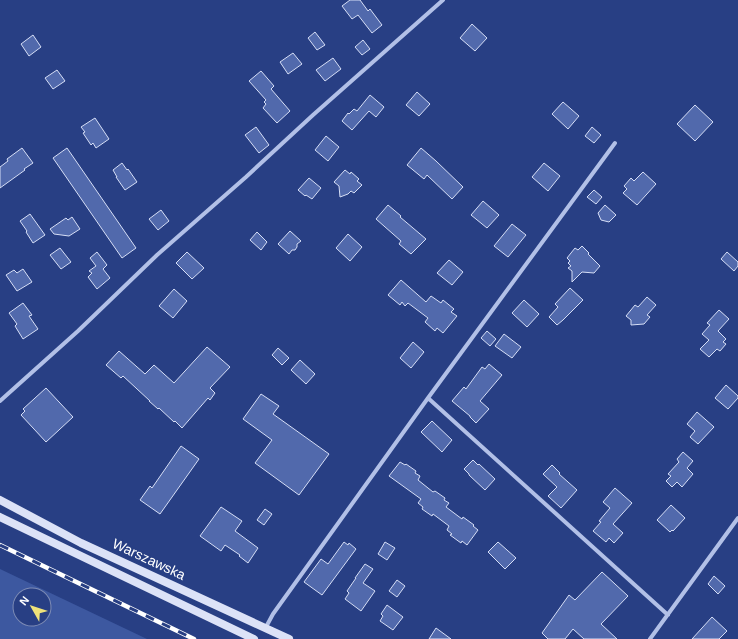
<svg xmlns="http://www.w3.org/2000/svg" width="738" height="639" viewBox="0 0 738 639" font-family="Helvetica,sans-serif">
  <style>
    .green { fill: #3d58a0; fill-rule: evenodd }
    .building { fill: #5169ac; stroke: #d6def6 }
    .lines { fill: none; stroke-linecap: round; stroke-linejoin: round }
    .street { stroke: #b2c0e7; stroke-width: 4 }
    .secondary { stroke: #dce2f7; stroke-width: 8 }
    .rail-casing { stroke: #fff; stroke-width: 4.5 }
    .rail { stroke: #283f84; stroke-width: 3; stroke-dasharray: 9; stroke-linecap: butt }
    .labels { text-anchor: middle; stroke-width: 3.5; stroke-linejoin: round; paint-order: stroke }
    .street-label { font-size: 14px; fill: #fff; stroke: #283f84 }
  </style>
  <rect width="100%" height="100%" fill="#283f84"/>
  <path class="green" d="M0 569 147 639H0ZM20 595H44V619H20Z"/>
  <path class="building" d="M350 0H360L368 11 370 9 382 25 372 33 358 15 352 19 342 6Z
    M472 24 487 38 475 51 460 38Z
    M315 32 325 45 317 50 308 38Z
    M33 35 41 47 29 56 21 44Z
    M363 40 370 49 362 55 355 47Z
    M293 53 302 64 288 74 280 62Z
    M333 58 341 69 325 81 316 70Z
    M57 70 65 81 53 89 45 78Z
    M261 71 274 86 271 89 290 111 277 123 263 108 266 104 264 102 266 100 249 81Z
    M417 92 430 104 419 116 406 105Z
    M370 95 384 107 376 117 369 111 352 130 342 121 348 113 349 114 354 109 357 111Z
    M563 102 579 116 568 129 552 114Z
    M695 105 713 122 695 141 677 124Z
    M95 118 109 139 96 148 93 143 91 145 83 133 85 132 81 127Z
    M256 127 269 145 259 153 245 135Z
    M592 127 601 135 594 143 585 136Z
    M326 136 339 147 328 161 315 150Z
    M22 148 33 163 24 169 25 170 0 188V167L8 161 7 159Z
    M67 148 136 248 122 258 53 158Z
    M421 148 436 161 463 187 452 199 427 175 424 179 407 165Z
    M122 163 127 170 128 169 137 182 125 190 116 177H117L113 170Z
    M544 163 560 176 548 191 532 177Z
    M345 170 350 174 351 172 359 179 357 181 362 185 354 193 351 191 348 194 340 197 339 186 334 182Z
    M643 172 656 184 637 205 623 193 627 189 624 186 631 178 634 181Z
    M309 178 321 188 312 199 306 195 305 196 298 190Z
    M594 190 602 197 596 204 587 197Z
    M483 201 499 215 487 228 471 215Z
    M388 205 401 216 400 217 426 239 411 254 399 244 401 241 376 219Z
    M605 205 616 215 609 222 601 220 598 213Z
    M161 210 169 221 158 230 149 219Z
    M30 214 45 235 33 243 26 232 27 231 20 221Z
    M72 217 80 229 69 236 54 234 50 229 66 218 68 220Z
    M512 224 526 235 508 257 494 246Z
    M290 231 301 241 297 244V247L295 250H292L289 254 278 244Z
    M257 232 267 242 261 250 250 240Z
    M348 234 362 247 350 261 336 248Z
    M582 246 589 253 588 254 600 266 594 273 582 272 572 282V271L568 268 571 266 568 263 570 261 567 258 575 248 578 250Z
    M60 248 71 262 61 269 50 255Z
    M97 252 107 265 103 269 110 278 97 289 88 277 92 273 89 271 96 266 90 258Z
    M187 252 204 268 192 279 176 263Z
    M727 252 738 262V266L734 271 721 259Z
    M449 260 463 272 452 285 437 273Z
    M23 269 32 282 17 291 6 275 14 270 17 273Z
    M401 280 426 302 431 296 441 303 443 300 454 309 451 312 457 316 443 333 437 328 435 331 425 322 428 318 408 303 405 306 402 302 400 305 388 295Z
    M570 288 583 300 563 320 557 325 549 317 558 307 555 304Z
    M174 289 187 301 173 318 159 306Z
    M647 297 656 305 647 315 650 317 644 324 631 325V320L626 316 635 305 638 307Z
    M524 300 539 314 527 327 512 313Z
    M23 303 32 315 29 316 38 329 23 339 15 326 17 324 9 313Z
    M719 310 729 319 718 331 726 339 723 342 726 344 720 351 717 349 709 357 700 349 709 340 702 334 710 325 707 323Z
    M487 331 496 339 490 346 481 338Z
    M504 334 521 347 512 358 495 346Z
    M413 342 424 352 411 368 400 358Z
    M207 347 230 367 210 388 215 393 210 400 208 398 182 428 175 421 174 422 159 408 158 409 149 401H150L123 376 121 378 106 365 119 351 145 374 154 365 174 383Z
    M278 348 289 358 282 365 272 355Z
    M300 360 315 374 306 384 291 370Z
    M489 364 502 375 480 401 489 409 476 423 470 417V416L452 401 464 387 466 389 482 367 485 369Z
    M726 385 738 396V398L728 409 715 398Z
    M46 388 73 417 46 442 21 415 25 411 23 409Z
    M261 394 279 406 273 414 329 454 299 495 255 463 272 440 243 419Z
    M697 412 714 427 698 444 690 437 695 431 687 424Z
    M432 421 452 440 442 452 421 432Z
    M181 446 199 459 160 514 140 500 150 486 152 488Z
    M683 452 693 461 687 468 693 474 682 487 677 482 672 487 666 481 671 476 668 474 679 462 677 459Z
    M473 460 478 465 479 464 495 479 485 490 469 475V474L464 469Z
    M400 462 405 465 406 464 416 471 415 473 420 476 418 480 433 492 435 491 445 498 444 500 449 503 446 507 462 519 463 517 474 525 473 526 478 530 467 545 462 541 461 543 450 535 452 534 447 530 449 526 433 514 432 516 422 509 423 507 418 503 421 499 389 476Z
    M552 465 560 473 559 474 577 490 561 508 548 496 557 487 543 474Z
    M615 488 632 503 613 524 623 533 614 543 609 538 606 542 593 531 601 522 599 521 610 508 603 502Z
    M671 505 685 518 673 531 672 530 670 532 657 520Z
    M221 507 242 521 235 531 258 548 248 563 239 556 240 555 225 545 221 551 200 536Z
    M265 509 272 514 264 525 257 520Z
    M344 542 348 545 349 543 356 549 322 595 304 582 321 559 328 564Z
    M385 542 395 548 387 560 378 554Z
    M498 542 516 558 505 569 488 552Z
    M365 564 373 569 363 583 375 591 361 611 345 599 349 593 347 591 356 578H355Z
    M602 572 628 596 601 624 617 639H584L573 629 565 639H548L542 633 569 595 575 600Z
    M714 576 725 586 718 594 708 584Z
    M397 580 405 586 397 597 389 591Z
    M387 605 403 617 393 630 380 621 383 616 381 614Z
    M712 617 727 631 719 639H692Z
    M436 628 451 639H429Z"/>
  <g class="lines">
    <path class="street" d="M428 398 668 615
      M0 401 78 331 157 255 246 177 313 115 443 0
      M266 627 273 614 428 398 615 143
      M650 639 738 518"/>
    <path class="secondary" d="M0 500 81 543 289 639
      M0 517 254 639"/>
    <g class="rail-casing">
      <path id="rail" d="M0 545 194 639"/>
    </g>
    <use href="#rail" class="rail"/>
  </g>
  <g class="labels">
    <g class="street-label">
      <text transform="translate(149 559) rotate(25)" y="5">Warszawska</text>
    </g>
  </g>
  <g transform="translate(32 607) rotate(309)"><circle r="19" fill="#283f84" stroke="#7e8cb5"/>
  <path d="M0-3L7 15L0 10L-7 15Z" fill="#efe279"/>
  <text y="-6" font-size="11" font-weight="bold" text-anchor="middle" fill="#ffffff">N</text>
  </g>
</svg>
